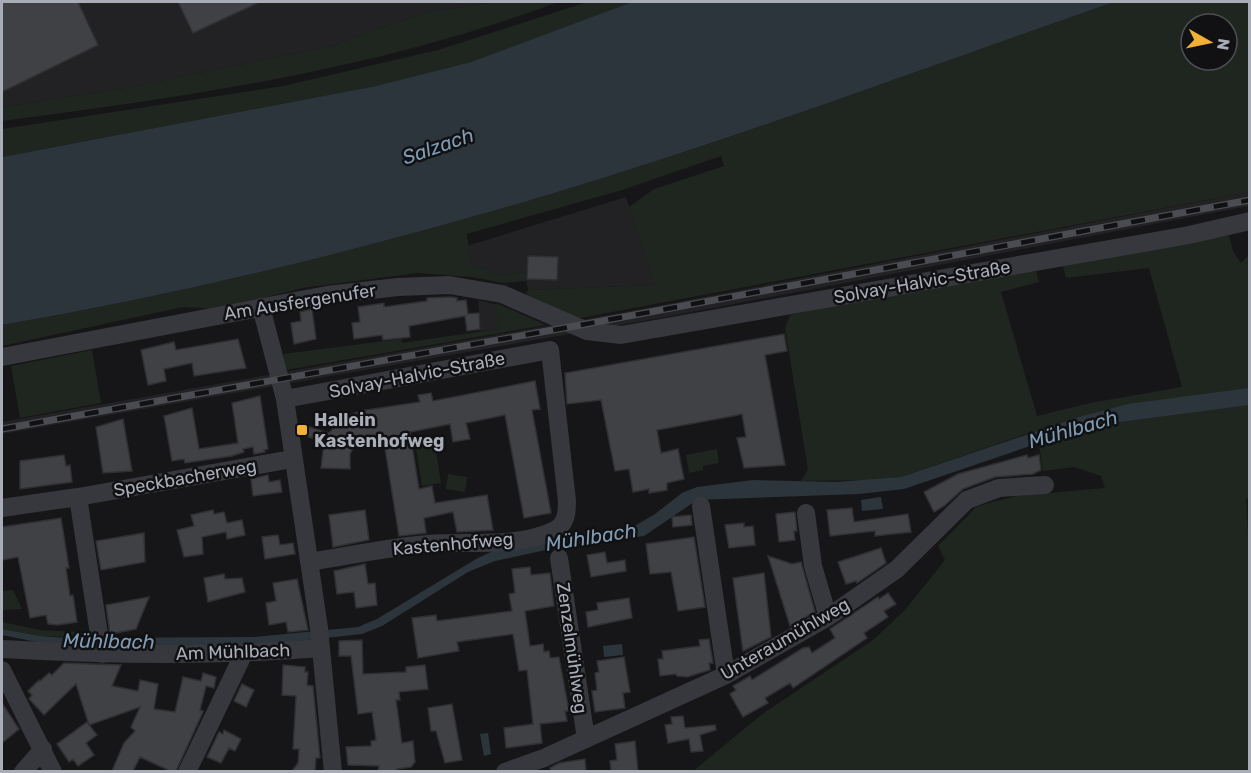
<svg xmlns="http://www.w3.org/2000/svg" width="1251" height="773" viewBox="0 0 1251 773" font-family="Rubik,sans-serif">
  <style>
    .built { fill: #222225 }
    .green { fill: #1e261f; fill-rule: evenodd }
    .water { fill: #2c353c }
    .building { fill: #404145; stroke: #303034; stroke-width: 1.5 }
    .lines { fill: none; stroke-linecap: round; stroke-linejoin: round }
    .minor { stroke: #37383d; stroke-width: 18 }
    .rail-casing { stroke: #4a4c52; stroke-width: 7 }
    .rail { stroke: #111113; stroke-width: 4.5; stroke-dasharray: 14; stroke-linecap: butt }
    .poi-dot { fill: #f2b134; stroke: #111113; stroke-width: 2 }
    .labels { text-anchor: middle; stroke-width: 5; stroke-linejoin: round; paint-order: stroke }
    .street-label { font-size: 18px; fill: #a8adb8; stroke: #111113 }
    .poi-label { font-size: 18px; font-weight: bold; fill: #a8adb8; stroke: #111113; text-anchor: start }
    .water-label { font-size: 20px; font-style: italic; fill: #7f9bb3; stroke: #111113 }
  </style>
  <rect width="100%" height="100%" fill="#161618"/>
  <path class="built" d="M2 2H498L426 12 328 47 119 89 2 107Z
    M1249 192V206L666 317 2 434V422L626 312Z
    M626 197 655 285 528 290 525 272 501 275 471 265 467 246Z
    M478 300 502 306 499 329 481 331Z"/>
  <path class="green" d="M498 2H558C378 70 191 96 2 121V107L119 89 328 47 426 12Z
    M587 2H632L471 62 376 86 2 157V129L283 86 438 50Z
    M1114 2H1249V192L575 319 526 294 528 290 655 285 629 207 654 189 724 166 721 156 622 190 467 234 471 265 501 275 525 272 526 281 503 283 472 277 418 273 302 288 221 309 183 307 2 346V325C187 293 371 248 551 194 741 137 927 67 1114 2ZM1191 24H1227V60H1191Z
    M1229 235 1233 251 1241 263 1249 255 1250 498 1246 499 1250 570 1249 771 692 772 761 715 873 640 905 610 945 560 938 546 976 507 992 502 1017 496 1105 488 1101 476 1074 467 1043 471 1039 444 1029 433 901 477 875 480 801 481 808 470 785 328 790 315 875 296 1036 271 1039 282 1001 292 1037 416 1090 403 1182 387 1149 268 1066 278 1063 266Z
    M496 303 546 325 286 370 283 354 401 339 402 343 498 329Z
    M92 350 101 403 20 418 11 366Z
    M435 445 441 483 422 486 416 448Z
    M717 449 719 463 703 466V470L689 473 686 455Z
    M448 474 467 477 465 492 446 489Z
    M13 590 22 609 2 610V591Z
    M2 622 40 630 96 633V638L40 636 2 629Z"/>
  <path class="water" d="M632 2H1114C927 67 741 137 551 194 371 248 187 293 2 325V157L376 86 471 62Z
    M1249 388V405L1112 423 1039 443 904 489 859 494 697 500 644 536 564 546 495 561 468 572 382 626 362 634 262 645H95L41 643 2 635V629L40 636 67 638 253 637 358 627 377 619 476 559 497 549 558 537 633 527 655 514 682 493 697 487 753 480 836 482 901 477 1079 417 1128 404Z
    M881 497 883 509 862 511 861 500Z
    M622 644 623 655 604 657 603 646Z
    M488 733 491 754 484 756 480 734Z"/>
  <path class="building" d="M2 2H78L98 45 2 92Z
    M178 2H260L193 33Z
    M528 256 558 257 557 280 527 279Z
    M451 297 457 298V301L466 300 468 314 479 313 480 329 467 331 465 316 409 326 410 337 383 340 382 335 354 339 352 323 360 322 358 307 384 303V307L427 301V298Z
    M312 309 316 339 294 344 291 323 301 321 300 312Z
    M784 334 787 351 765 355 785 465 744 468 737 438 746 437 742 414 733 416 657 430 661 453 678 449 684 479 667 483V490L649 493V489L633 492 629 469 615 471 601 400 567 404 565 373Z
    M238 339 246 368 194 376 192 363 164 369 166 381 148 385 141 350 174 342 176 350Z
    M535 381 540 409 532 410 551 513 524 518 505 415 466 423 470 439 453 442 450 424 410 432 419 489 432 486 435 503 487 495 493 530 457 532 453 512 424 518 426 533 399 536 383 436 361 440 355 445 350 454V469L321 468 324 443 302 434 303 425 329 433 344 417 360 411 420 402 418 395 431 393 433 401Z
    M260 396 268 449 264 450 265 452 254 454 253 447 243 449 244 452 232 456 185 463 184 459 172 461 164 416 192 408 199 449 238 443 232 403Z
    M123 419 132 471 103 473 96 427Z
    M64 455 66 466 70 465 72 482 20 489V461Z
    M1027 455 1028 458 1039 455 1041 470 1033 474 995 477 963 489 944 506 934 512 924 492 958 474Z
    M268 475 269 482 280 480 282 492 253 496 251 479Z
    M852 508 854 522 908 514 911 532 875 536V531L830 536 827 510Z
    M213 510 214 514 224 512 227 523 242 520 245 535 227 539 226 532 202 537 203 554 184 557 177 530 194 526 191 515Z
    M365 510 369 540 333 547 329 515Z
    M795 512 797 531H794L795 540 779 542 776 514Z
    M691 515 692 525 673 527 672 517Z
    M61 518 69 568H66L70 596 73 595 77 622 57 625 48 624 46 615 30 618 18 557 2 560V527Z
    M744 523V527L753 526 755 545 729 548 725 525Z
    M144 533 145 562 101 570 96 541Z
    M278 535 280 545 293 543 295 554 265 559 262 537Z
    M694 537 705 607 678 611 671 572 650 574 646 544Z
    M881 548 886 563 857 583 856 581 846 584 838 562Z
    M605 552 607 563 625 560 626 571 591 577 587 555Z
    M768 556 792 564 801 562 815 612 790 626Z
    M365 564 368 584 375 583 377 605 356 608 354 592 337 594 334 571Z
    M530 567 531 575 550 573 554 606 525 611 530 646 543 644 544 652 549 651 550 658 559 657 569 711H565L567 721 540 724 542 743 506 748 504 728 533 724 527 670 519 671 513 634 457 642 459 651 418 658 412 618 436 615 437 621 512 611 509 594 515 593 512 569Z
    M764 573 771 637 743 651 733 578Z
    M224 574 225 579 242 578 245 592 208 602 204 578Z
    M297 579 308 630 288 632 286 622 269 625 266 603 276 601 273 583Z
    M888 593 896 604 884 611 888 617 864 633 867 638 793 688 790 683 765 698 768 703 743 717 730 694 736 690 733 686 750 676 752 680 803 648 809 647 812 653 835 638 830 629 878 597 879 599Z
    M149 597 136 629 110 634 106 605Z
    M629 598 632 618 588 627 586 612 598 610 597 603Z
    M709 639 713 663H709L710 670 687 677 677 676 676 674 660 676 658 659H663L662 651 700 646 699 640Z
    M362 640 363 674 406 672V667L425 665 428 689 399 692 400 700H396L402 743 413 741 415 762 411 767 397 769 398 771H378L379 766 348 765 346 747 371 746V741L376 740 372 712 358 714 351 656H339V641Z
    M624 657 630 692 623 693 625 708 595 712 592 691 597 690 595 673 599 672 597 661Z
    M64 663 121 665 112 686 138 691 140 680 158 684 154 709 175 712 183 677 201 681 203 673 216 677 214 688 206 686 200 710 203 711 202 714 176 771H170L140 757 133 771H112L124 743 135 731 131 727 140 707 89 725 76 684 44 715 29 699 32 695 28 691 39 680 40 681 49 673 52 675Z
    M283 665 305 667V672H308L307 685 313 686 320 758H316L315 771H292L298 763 299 749H293L296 696 282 695Z
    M242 684 254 690 246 707 234 701Z
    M2 703 19 729 2 743Z
    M452 704 462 760 445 763 436 731H431L428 708Z
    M683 716 685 728 715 725 716 730 700 735 703 751 691 752 689 739 668 743 665 725 672 724 671 717Z
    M87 722 97 735 86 743 94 755 78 766 73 759 69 762 57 744Z
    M224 730 241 739 235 751 229 748 221 763 207 757 219 732 223 734Z
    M635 741 638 771H611L610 761 617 760 615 744Z
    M585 759 586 771H550V768L559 763Z"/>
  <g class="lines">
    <path class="minor" d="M261 307 285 399 319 628 333 772
      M2 357 327 295 398 287 449 285 502 294 587 331 621 335 1189 235 1250 221
      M285 399 550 350 567 501C567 514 566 525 553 531 517 548 467 541 428 544 389 547 348 556 309 562
      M78 497 102 654
      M701 506 726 675
      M2 508 78 497 292 459
      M806 513 813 566 828 617
      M559 558 586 739
      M2 649C108 655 214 657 321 648
      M2 670 53 772
      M23 772 43 749
      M187 772 243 655
      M505 772 544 758 726 675 828 617 897 569 967 500 999 488 1045 485"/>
    <g class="rail-casing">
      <path id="rail" d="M2 429 575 326 1250 200"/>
    </g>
    <use href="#rail" class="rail"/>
  </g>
  <rect class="poi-dot" x="296" y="424" width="12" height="12" rx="3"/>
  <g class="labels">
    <g class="street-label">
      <text transform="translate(922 282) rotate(-10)" y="6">Solvay-Halvic-Straße</text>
      <text transform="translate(300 302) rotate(-9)" y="6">Am Ausfergenufer</text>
      <text transform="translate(417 375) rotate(-11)" y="6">Solvay-Halvic-Straße</text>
      <text transform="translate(185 478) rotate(-10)" y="6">Speckbacherweg</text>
      <text transform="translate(453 544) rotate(-5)" y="6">Kastenhofweg</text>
      <text transform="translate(785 639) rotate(-30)" y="6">Unteraumühlweg</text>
      <text transform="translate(572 648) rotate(82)" y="6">Zenzelmühlweg</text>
      <text transform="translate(233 652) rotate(-2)" y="6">Am Mühlbach</text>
    </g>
    <g class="poi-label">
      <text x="314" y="426">Hallein<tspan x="314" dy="21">Kastenhofweg</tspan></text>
    </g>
    <g class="water-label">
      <text transform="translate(438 146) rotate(-19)" y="7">Salzach</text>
      <text transform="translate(1073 429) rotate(-16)" y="7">Mühlbach</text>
      <text transform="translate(591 537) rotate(-9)" y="7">Mühlbach</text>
      <text transform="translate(109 641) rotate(1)" y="7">Mühlbach</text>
    </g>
  </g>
  <rect width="1251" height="773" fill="none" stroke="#a8adb8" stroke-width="6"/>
  <g transform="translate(1209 42) rotate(99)"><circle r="28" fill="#111113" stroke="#4d4f55" stroke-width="1.5"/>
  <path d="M0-4.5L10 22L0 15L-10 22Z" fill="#f2b134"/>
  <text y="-9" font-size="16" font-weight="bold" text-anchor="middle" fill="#a8adb8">N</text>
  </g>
</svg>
